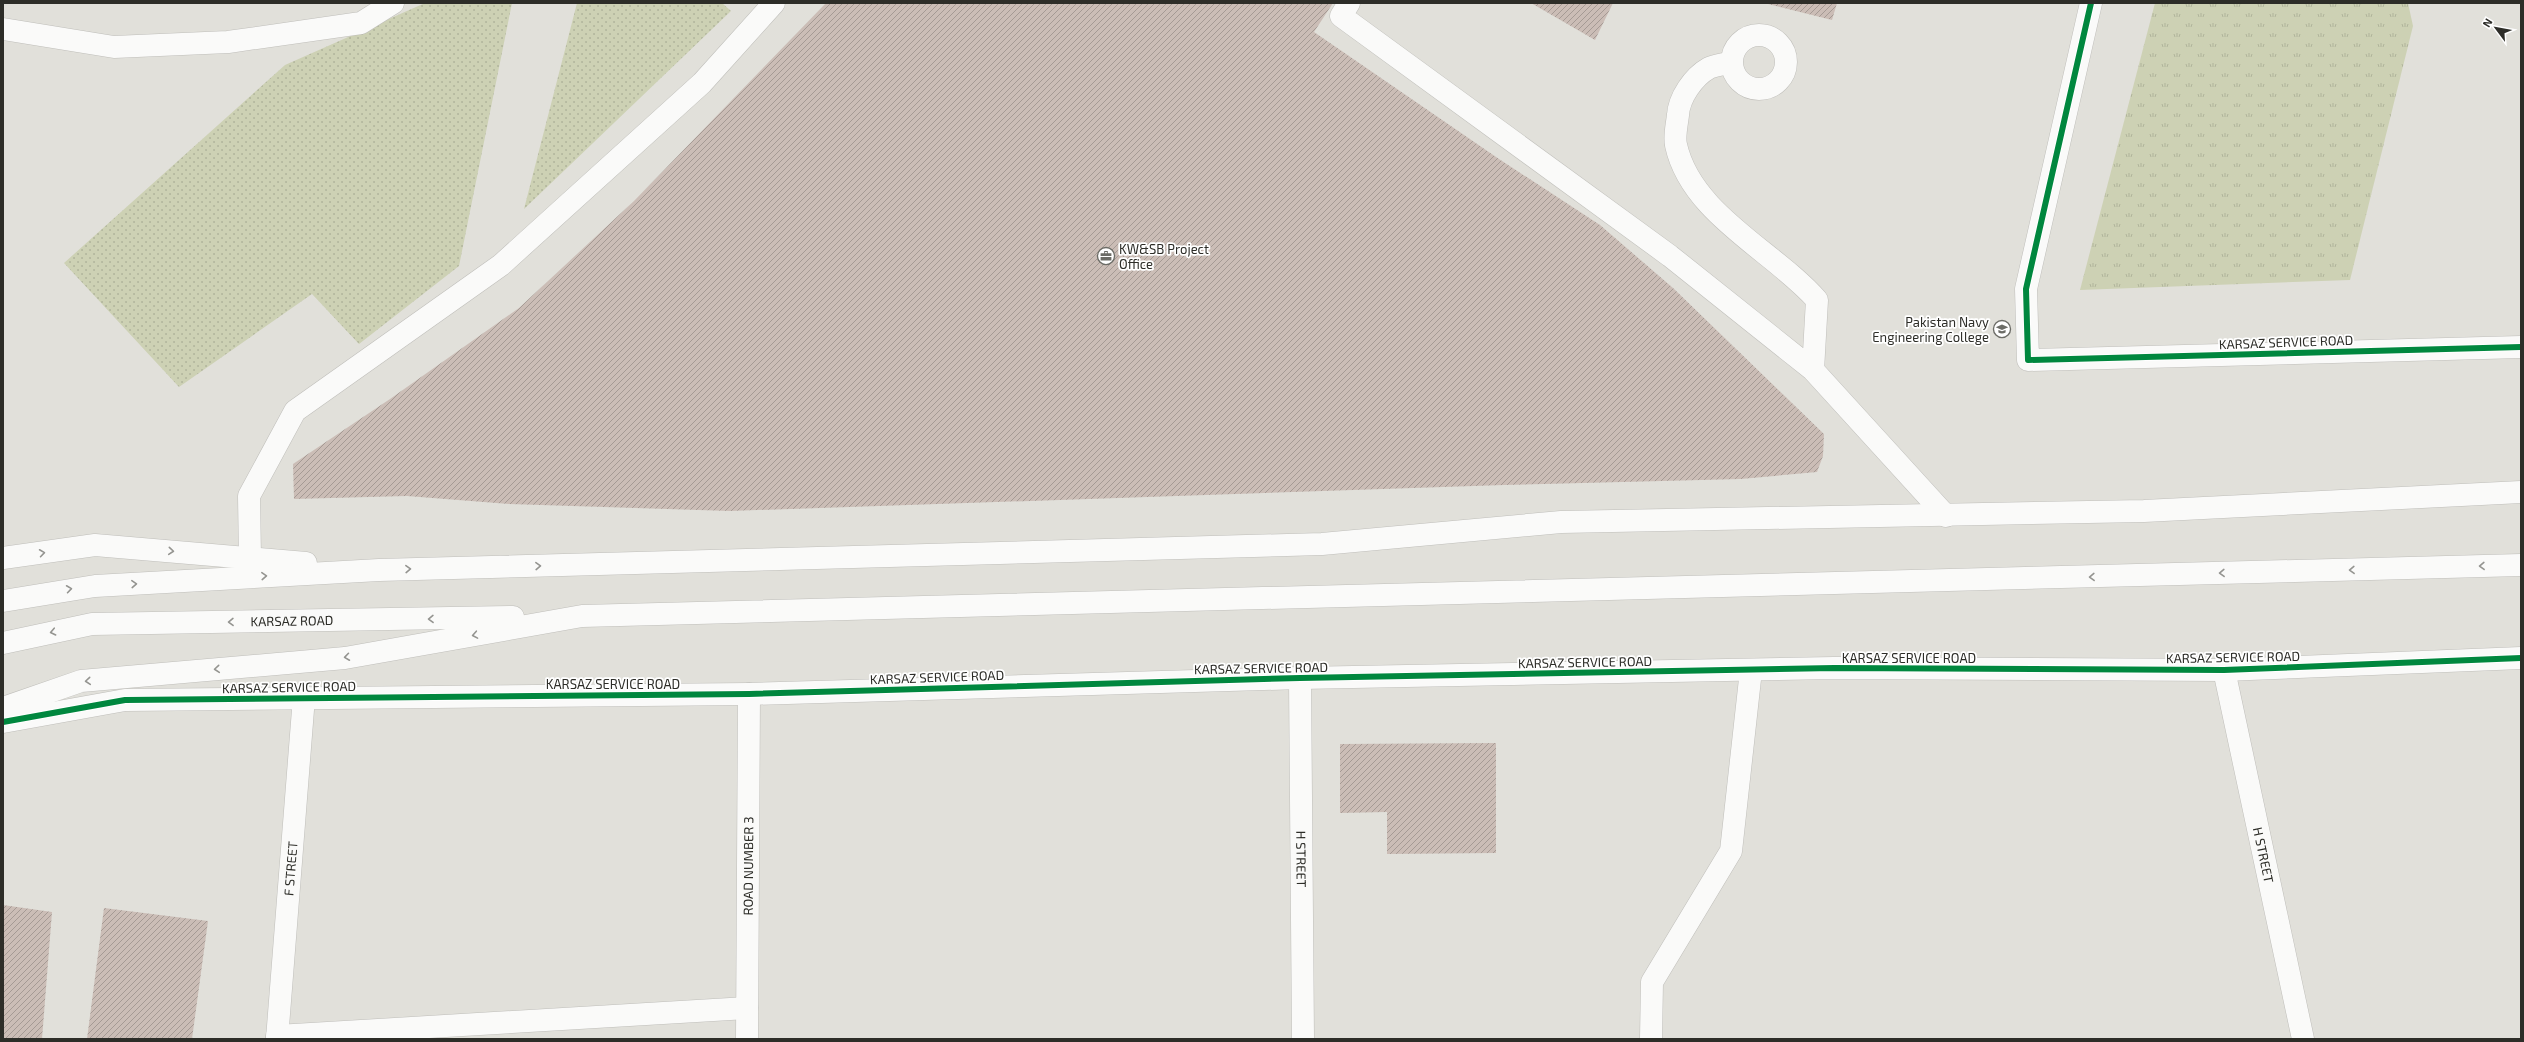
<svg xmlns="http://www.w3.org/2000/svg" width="2524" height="1042" viewBox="0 0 2524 1042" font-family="'Exo 2',sans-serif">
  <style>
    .grass { fill: url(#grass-tufts) }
    .park { fill: url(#park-dots) }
    .building { fill: url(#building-hatch) }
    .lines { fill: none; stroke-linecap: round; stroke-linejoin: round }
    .lane-casing { stroke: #bfbeba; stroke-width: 23 }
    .street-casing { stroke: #bfbeba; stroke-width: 23 }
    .highway-casing { stroke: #bfbeba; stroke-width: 23 }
    .lane { stroke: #fafaf9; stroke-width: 22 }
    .street { stroke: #fafaf9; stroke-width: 22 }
    .highway { stroke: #fafaf9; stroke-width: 22 }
    .cycleway-casing { stroke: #fff; stroke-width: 8 }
    .cycleway { stroke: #00873e; stroke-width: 6 }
    .oneway { stroke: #949490 }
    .labels { text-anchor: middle; stroke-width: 3.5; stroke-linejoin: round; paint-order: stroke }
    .poi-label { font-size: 13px; fill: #2d2d28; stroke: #fff; text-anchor: start }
    .street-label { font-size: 13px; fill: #2d2d28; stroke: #fff }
  </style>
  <defs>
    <pattern id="grass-tufts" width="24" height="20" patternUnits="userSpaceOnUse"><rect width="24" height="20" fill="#cdd1b4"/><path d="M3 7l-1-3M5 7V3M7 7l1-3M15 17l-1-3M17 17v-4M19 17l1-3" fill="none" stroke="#b0b49b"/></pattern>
    <pattern id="park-dots" width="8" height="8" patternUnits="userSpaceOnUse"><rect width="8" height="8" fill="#cdd1b4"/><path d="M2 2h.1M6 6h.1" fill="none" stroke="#b0b49b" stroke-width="1.8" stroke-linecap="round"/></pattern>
    <pattern id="building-hatch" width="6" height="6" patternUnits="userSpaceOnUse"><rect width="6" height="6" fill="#cbbdb6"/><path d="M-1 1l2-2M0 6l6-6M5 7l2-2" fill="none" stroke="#a59a94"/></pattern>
  </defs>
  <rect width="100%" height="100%" fill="#e1e0da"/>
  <path class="grass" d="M2155 3H2408L2413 26 2350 280 2080 290Z"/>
  <path class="park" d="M425 3H512L459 266 359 344 312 294 179 387 64 263 285 65Z
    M577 3H722L731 11 524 209Z"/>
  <path class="building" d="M826 3H1333L1314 32 1499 159 1600 225 1673 288 1824 434 1823 456 1817 472 1741 479 1504 485 730 511 509 504 407 496 294 499 293 464 390 399 519 308 634 201Z
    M1531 3H1613L1595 40Z
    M1764 3H1837L1832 20Z
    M1496 743V853L1387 854V812L1340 813V744Z
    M3 905 52 912 42 1039H3Z
    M104 908 208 921 192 1039H87Z"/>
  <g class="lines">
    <g class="lane-casing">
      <path id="lane" d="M1349 3 1341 16 1670 256 1813 370 1946 516
        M1732 62a27 27 0 1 1 54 0a27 27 0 1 1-54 0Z
        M1732 62C1725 64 1715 65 1709 68 1693 77 1679 98 1678 115 1677 124 1674 136 1676 145 1691 214 1774 251 1817 300L1813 370
        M250 558 249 496 295 411 501 265 702 83 774 3"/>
    </g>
    <g class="street-casing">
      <g id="street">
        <path d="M2091 3 2026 289 2028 360 2521 347"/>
        <path d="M3 29 114 47 228 42 361 23 393 3"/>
        <path id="s1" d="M2224 670 2303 1039"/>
        <path id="s2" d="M1300 678 1303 1039"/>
        <path d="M3 722 125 700 749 694 1300 678 1834 668 2224 670 2521 658"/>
        <path d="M277 1036 747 1008"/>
        <path id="s3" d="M277 1039 304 697"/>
        <path id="s4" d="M747 1039 749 694"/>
        <path d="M1651 1039 1652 982 1731 851 1751 670"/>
      </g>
    </g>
    <g class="highway-casing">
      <g id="highway">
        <path d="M3 558 95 545 306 563"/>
        <path d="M3 601 95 586 379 570 1322 544 1561 522 2144 511 2521 492"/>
        <path id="s5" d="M3 643 92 624 513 617"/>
        <path d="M3 708 81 681 345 658 582 616 2521 565"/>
      </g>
    </g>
    <use href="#lane" class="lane"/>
    <use href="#street" class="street"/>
    <use href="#highway" class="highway"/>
    <g class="cycleway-casing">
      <path id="cycleway" d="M2091 3 2026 289 2028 360 2521 347
        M3 722 125 700 749 694 1300 678 1834 668 2224 670 2521 658"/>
    </g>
    <use href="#cycleway" class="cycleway"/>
  </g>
  <defs><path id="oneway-chevron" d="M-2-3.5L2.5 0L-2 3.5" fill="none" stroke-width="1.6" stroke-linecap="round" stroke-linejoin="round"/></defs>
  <g class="oneway">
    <use href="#oneway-chevron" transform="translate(171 551) rotate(5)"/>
    <use href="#oneway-chevron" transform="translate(42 553) rotate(-8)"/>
    <use href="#oneway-chevron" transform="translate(538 566) rotate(-2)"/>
    <use href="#oneway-chevron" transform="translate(2482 566) rotate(178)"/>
    <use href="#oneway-chevron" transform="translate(408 569) rotate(-2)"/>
    <use href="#oneway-chevron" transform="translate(2352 570) rotate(178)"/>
    <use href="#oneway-chevron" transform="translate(2222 573) rotate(178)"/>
    <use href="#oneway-chevron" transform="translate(264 576) rotate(-3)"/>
    <use href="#oneway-chevron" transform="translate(2092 577) rotate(178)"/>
    <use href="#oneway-chevron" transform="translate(134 584) rotate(-3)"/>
    <use href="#oneway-chevron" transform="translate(69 589) rotate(-8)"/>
    <use href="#oneway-chevron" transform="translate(431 619) rotate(179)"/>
    <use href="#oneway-chevron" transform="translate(231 622) rotate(179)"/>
    <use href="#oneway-chevron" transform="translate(53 632) rotate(168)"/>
    <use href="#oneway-chevron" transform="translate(475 635) rotate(170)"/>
    <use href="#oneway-chevron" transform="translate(347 657) rotate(172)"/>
    <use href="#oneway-chevron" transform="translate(217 669) rotate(175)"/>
    <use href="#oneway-chevron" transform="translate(88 681) rotate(175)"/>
  </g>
  <defs>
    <g id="office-ring" transform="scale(0.9)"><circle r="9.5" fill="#fff" stroke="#6c6c66" stroke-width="1.5"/><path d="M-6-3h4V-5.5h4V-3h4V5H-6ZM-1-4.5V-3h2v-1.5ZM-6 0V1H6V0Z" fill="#6c6c66"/></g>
    <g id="university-ring" transform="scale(0.9)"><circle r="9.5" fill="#fff" stroke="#6c6c66" stroke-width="1.5"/><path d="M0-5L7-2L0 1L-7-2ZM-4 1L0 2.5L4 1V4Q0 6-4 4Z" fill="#6c6c66"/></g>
  </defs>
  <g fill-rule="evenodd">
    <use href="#office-ring" x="1106" y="256"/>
    <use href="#university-ring" x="2002" y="329"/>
  </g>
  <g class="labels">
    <g class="poi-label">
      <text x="1119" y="254">KW&amp;SB Project<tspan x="1119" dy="15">Office</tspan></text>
      <text x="1989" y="327" text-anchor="end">Pakistan Navy<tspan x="1989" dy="15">Engineering College</tspan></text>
    </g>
    <g class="street-label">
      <text transform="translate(2286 342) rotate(-2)" y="5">KARSAZ SERVICE ROAD</text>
      <text dy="5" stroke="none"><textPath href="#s5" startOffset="291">KARSAZ ROAD</textPath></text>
      <text transform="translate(2233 657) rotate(-1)" y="5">KARSAZ SERVICE ROAD</text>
      <text x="1909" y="663">KARSAZ SERVICE ROAD</text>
      <text transform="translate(1585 662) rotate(-1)" y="5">KARSAZ SERVICE ROAD</text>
      <text transform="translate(1261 668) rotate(-1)" y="5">KARSAZ SERVICE ROAD</text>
      <text transform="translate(937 677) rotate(-2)" y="5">KARSAZ SERVICE ROAD</text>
      <text x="613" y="689">KARSAZ SERVICE ROAD</text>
      <text transform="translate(289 687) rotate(-1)" y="5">KARSAZ SERVICE ROAD</text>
      <text dy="5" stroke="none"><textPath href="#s1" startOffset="189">H STREET</textPath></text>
      <text dy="5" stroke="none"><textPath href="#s2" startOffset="181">H STREET</textPath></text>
      <text dy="5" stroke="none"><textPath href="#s4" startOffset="173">ROAD NUMBER 3</textPath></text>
      <text dy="5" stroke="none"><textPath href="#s3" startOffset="171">F STREET</textPath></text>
    </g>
  </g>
  <rect width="2524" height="1042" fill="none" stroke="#2d2d28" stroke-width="8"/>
  <g transform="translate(2496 28) rotate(302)" stroke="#ffffff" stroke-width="3" paint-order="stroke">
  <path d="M0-3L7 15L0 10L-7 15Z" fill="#2d2d28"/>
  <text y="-6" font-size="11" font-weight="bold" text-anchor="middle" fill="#2d2d28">N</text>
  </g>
</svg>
